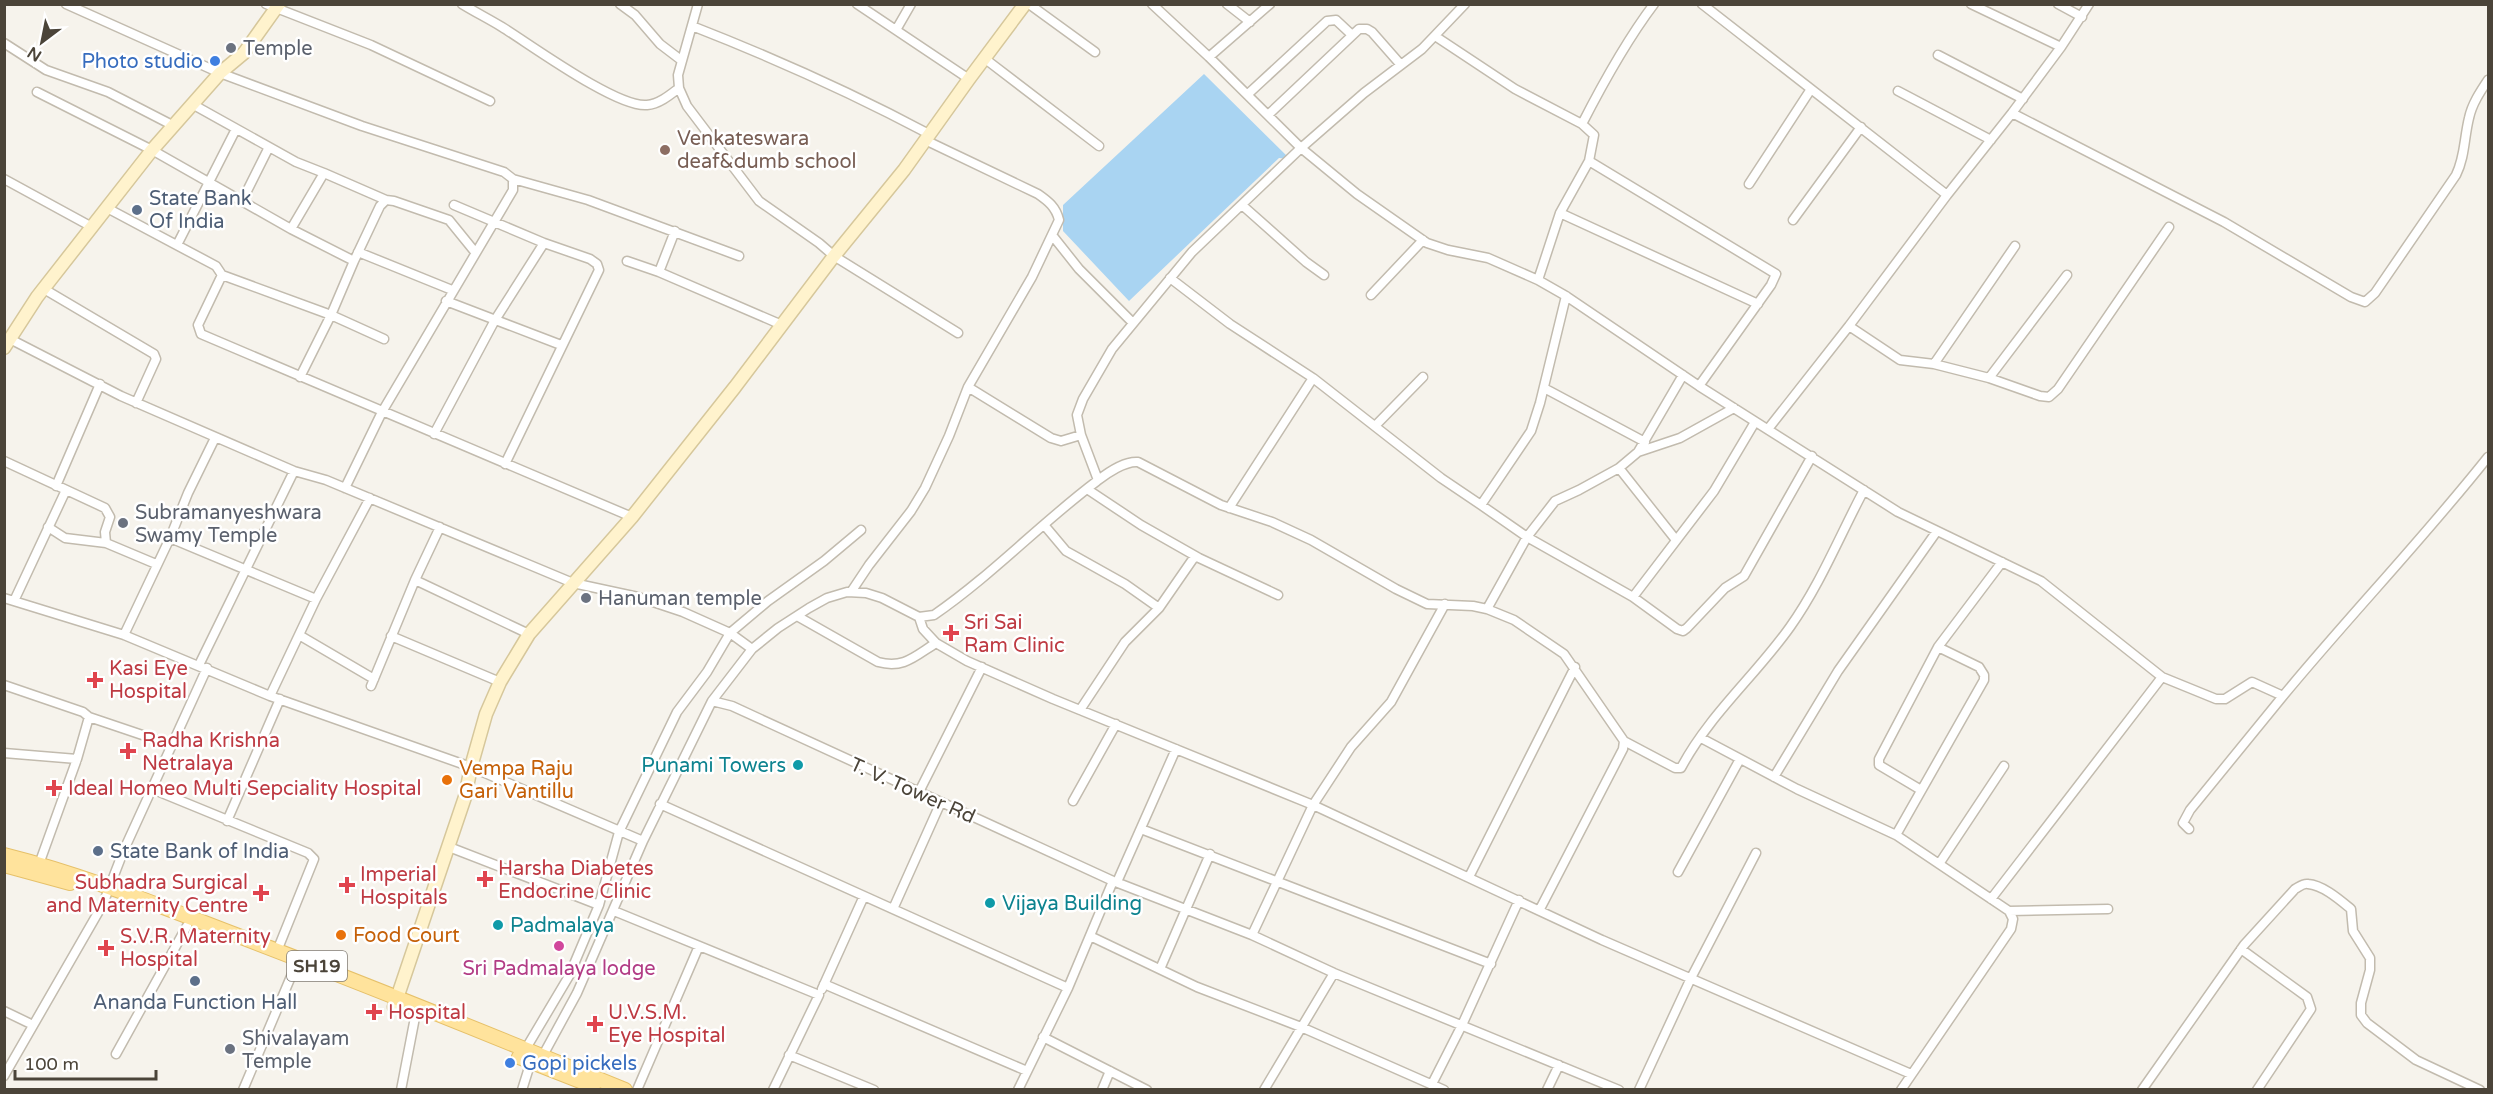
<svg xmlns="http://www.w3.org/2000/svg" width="2493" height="1094" viewBox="0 0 2493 1094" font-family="'Varela Round',sans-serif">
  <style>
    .water { fill: #a9d4f2 }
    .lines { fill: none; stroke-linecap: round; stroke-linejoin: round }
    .street-casing { stroke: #c2bbae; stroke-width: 11 }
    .secondary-casing { stroke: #d6c79b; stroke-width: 15 }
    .primary-casing { stroke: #e6c16a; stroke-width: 16 }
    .street { stroke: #fff; stroke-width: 8 }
    .secondary { stroke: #fff3cd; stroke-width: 12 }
    .primary { stroke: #ffe39c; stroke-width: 14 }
    .worship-dot { fill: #6b7280; stroke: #fff; stroke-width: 2 }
    .shop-dot { fill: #3f7fe0; stroke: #fff; stroke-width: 2 }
    .education-dot { fill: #8d6e63; stroke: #fff; stroke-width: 2 }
    .service-dot { fill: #5c6f8a; stroke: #fff; stroke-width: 2 }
    .health-dot { fill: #e0444e; stroke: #fff; stroke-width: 2 }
    .culture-dot { fill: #0f9aa8; stroke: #fff; stroke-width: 2 }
    .food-dot { fill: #e8710a; stroke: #fff; stroke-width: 2 }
    .hotel-dot { fill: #d1479c; stroke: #fff; stroke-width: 2 }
    .labels { text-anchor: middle; stroke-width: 5; stroke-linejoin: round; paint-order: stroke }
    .shield { fill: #fff; stroke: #817c74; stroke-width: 1.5 }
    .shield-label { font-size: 18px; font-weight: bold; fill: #4b4439 }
    .worship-label { font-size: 20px; fill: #5b616d; stroke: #fff; text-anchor: start }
    .shop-label { font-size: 20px; fill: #366cbe; stroke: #fff; text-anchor: end }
    .education-label { font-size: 20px; fill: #785e54; stroke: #fff; text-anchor: start }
    .service-label { font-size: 20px; fill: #4e5e75; stroke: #fff; text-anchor: start }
    .health-label { font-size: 20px; fill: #be3a42; stroke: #fff; text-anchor: start }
    .culture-label { font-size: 20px; fill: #0d838f; stroke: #fff; text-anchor: start }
    .food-label { font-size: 20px; fill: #c56008; stroke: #fff; text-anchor: start }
    .street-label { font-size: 20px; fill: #4b4439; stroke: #fff }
    .hotel-label { font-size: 20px; fill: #b23c85; stroke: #fff }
  </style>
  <rect width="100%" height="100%" fill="#f6f3ec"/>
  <path class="water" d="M1204 74 1290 159 1279 158 1129 301 1063 231V205Z"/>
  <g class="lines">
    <g class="street-casing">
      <path id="street" d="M66 4 220 73 362 126 504 172 513 179V190L382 412 345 488
        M266 4 371 45 490 101
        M462 4C475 12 489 19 502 27 531 45 617 108 647 105 659 104 670 95 679 88
        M620 4 635 15 660 44 681 60
        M698 4 678 75 679 88 687 106 759 201 819 243 834 256 958 333
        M857 4 969 79
        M1029 4 1095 52
        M1152 4 1209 57 1301 148 1357 194 1427 243 1448 250 1488 258 1538 280 1566 296 1699 386 1898 512 2041 581 2162 677 1991 899
        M1227 4 1250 22
        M1702 4 1947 195
        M1971 4 2061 47
        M2058 4 2082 17
        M692 26C774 58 852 93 929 134
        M896 30 911 4
        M1435 36 1515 89 1582 124 1594 135 1589 161 1560 213 1538 280
        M4 43 46 70 108 92 174 126
        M1938 55 2023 99
        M1209 57 1270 4
        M984 58 1099 146
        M1898 91 1991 140
        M37 92 152 150 291 229 354 261 380 206 386 200 394 201 449 220 475 252
        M1248 94 1327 21 1336 20 1352 35
        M192 104 296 162 324 173 291 229
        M2012 113 2224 222 2351 297 2365 302 2375 293 2456 175C2465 157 2464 138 2469 118 2472 104 2480 92 2488 80
        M1268 115 1359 29H1367L1372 32 1401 65
        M1582 124C1603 83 1626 41 1654 4
        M1589 161 1776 274 1771 285 1699 386
        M324 173 386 200
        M4 179 92 227
        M513 179 588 200 739 256
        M1749 184 1811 89
        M242 201 269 147
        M454 205 544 243 590 259 597 264 599 270 505 464
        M1242 205 1306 262 1324 275
        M107 208 216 266 222 275 198 325 201 334 632 517
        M1560 213 1758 304
        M1793 220 1861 127
        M675 231 659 272 782 325
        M1052 235 1079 269 1133 323
        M177 245 236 129
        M358 252 452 290
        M627 261 659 272
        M222 275 331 315 384 339
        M1170 278 1230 324 1313 378 1441 478 1481 505 1527 537 1633 597 1714 491 1755 422
        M44 289 154 354 156 359 136 403
        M1371 295 1423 240
        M446 301 561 345
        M1849 326 1900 360 1934 364 1989 378 2040 396 2049 397 2058 389 2169 227
        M10 339 121 396 294 471 326 480 573 583 638 597 683 612 730 633 752 649
        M1934 364 2015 246
        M300 377 331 315 354 261
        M1989 378 2067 275
        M968 387 1051 438 1061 441 1081 435
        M1544 388 1645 442
        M1375 426 1423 377
        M1768 429 1849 326 1947 195 2012 113 2061 47 2089 4
        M434 434 495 320 544 243
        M1638 452 1680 438 1734 408
        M4 461 105 508 110 517 105 532 106 543 156 564
        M1619 468 1676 540
        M1098 480 1081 435 1077 415 1083 399 1112 349 1192 252 1301 148 1364 93 1422 49 1465 4
        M56 486 100 384
        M1087 489 1141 525 1199 558 1278 595
        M1481 505 1531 431 1540 403 1566 296
        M1229 508 1313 378
        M1045 526 1066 551 1125 584 1159 608
        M48 527 65 538 106 543
        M170 538 188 493 215 438
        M415 580 529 634
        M851 592 869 565 911 511 925 488 949 436 968 387 1032 277 1059 220C1056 207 1048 201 1038 194L925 140
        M1633 597 1677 629 1683 631 1687 628 1725 588 1744 576 1812 456
        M4 598 124 635 270 696 471 767 643 841
        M14 601 66 490
        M1487 609 1527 537 1555 501 1579 490 1619 468 1638 452 1683 375
        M797 616 878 662C904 669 915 656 936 643
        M919 617 923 629 936 643 967 661 1053 699 1313 805 1602 940 1911 1074
        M124 635 170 538 316 599
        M299 635 374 679
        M391 636 500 682
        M199 665 294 471
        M2162 677 2216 699H2225L2252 682 2283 696C2350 615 2423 539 2488 457
        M4 685 83 712 89 717 77 759 38 867
        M371 686 415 580 440 527
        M270 696 316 599 370 498
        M712 701 732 706 1113 881 1252 935 1334 973 1619 1090
        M1080 710 1125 642 1159 608 1195 556
        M89 717 172 745
        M1701 738 1797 789 1896 835
        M4 753 77 759
        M1774 777 1838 671 1937 531
        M152 789 308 853 314 859 277 951
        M1921 790 1879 765V759L1938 647 2002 562
        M919 792 982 667
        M1073 801 1116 724
        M660 804 1068 988
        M227 821 280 699
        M1141 829 1491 964
        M2189 829 2183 823 2190 810 2283 696
        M449 847 599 905
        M1939 864 2004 766
        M1678 872 1740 759
        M1469 877 1575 667
        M1117 882 1176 749
        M893 909 941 802
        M1540 909 1623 749 1624 741
        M614 911 819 995 773 1090
        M2009 911 2108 909
        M1252 935 1313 805 1351 747 1391 702 1445 604
        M1090 936 1197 987 1301 1027 1444 1090
        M2241 949 2307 997 2311 1009 2257 1090
        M1160 969 1210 854
        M824 984 1027 1071
        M822 989 864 896
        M4 1011 33 1025
        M1043 1037 1147 1090
        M525 1050 569 976 599 905 619 832 677 712 707 672 730 633 768 601 824 561 861 530
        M116 1054 187 926
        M789 1055 874 1090
        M541 1059 577 993 643 841 712 701 752 649 778 628 809 608 827 598 847 592 866 593 882 598 919 617 934 615C992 575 1041 523 1097 481 1107 473 1125 461 1138 462L1221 505 1272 522 1311 540 1396 589 1427 604 1473 606 1487 609 1514 620 1564 654 1624 741 1675 768H1681C1709 715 1756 675 1790 627 1820 585 1840 535 1864 490
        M4 1076 103 904 123 852 207 668
        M1432 1084 1462 1025 1519 900
        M243 1090 295 967
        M401 1090 417 1007
        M522 1090 532 1058
        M637 1090 699 946
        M1018 1090 1068 988 1113 881
        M1102 1090 1110 1071
        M1264 1090 1334 973
        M1547 1090 1559 1065
        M1639 1090 1691 978 1756 853
        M1901 1090 2011 929 2013 919 2009 911 1896 835 1984 680V675L1979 667 1938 647
        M2142 1090 2244 945 2295 889C2299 887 2303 883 2308 884 2323 885 2340 900 2351 909L2353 931 2370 958V970L2361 1003V1015L2367 1023 2416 1060 2480 1090"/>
    </g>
    <g class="secondary-casing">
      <path id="secondary" d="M4 348 37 297 152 150 220 73 244 53 279 4
        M394 1007 465 797 471 767 486 714 500 682 529 634 632 517 735 387 834 256 904 170 969 79 1025 4"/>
    </g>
    <g class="primary-casing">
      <path id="primary" d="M4 855C84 875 160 906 236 935 367 985 496 1037 625 1090
        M4 865 70 883
        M519 1057 593 1086"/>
    </g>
    <use href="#street" class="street"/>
    <use href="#secondary" class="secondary"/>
    <use href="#primary" class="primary"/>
  </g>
  <g class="worship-dot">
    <circle cx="231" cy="48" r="6"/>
    <circle cx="123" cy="523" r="6"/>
    <circle cx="586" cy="598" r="6"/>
    <circle cx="230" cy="1049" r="6"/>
  </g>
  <g class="shop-dot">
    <circle cx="215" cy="61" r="6"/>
    <circle cx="510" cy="1063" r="6"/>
  </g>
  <circle class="education-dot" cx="665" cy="150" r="6"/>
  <g class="service-dot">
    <circle cx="137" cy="210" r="6"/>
    <circle cx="98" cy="851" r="6"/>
    <circle cx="195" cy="981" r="6"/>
  </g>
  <g class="health-dot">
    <path d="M948 624h6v6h6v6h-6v6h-6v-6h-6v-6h6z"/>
    <path d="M92 671h6v6h6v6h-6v6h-6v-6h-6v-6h6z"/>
    <path d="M125 742h6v6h6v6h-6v6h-6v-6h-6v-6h6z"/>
    <path d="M51 779h6v6h6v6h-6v6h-6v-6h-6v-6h6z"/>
    <path d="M482 870h6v6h6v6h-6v6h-6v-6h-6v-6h6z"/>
    <path d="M344 876h6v6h6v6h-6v6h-6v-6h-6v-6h6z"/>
    <path d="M258 884h6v6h6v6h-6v6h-6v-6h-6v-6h6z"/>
    <path d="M103 939h6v6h6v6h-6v6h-6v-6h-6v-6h6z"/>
    <path d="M371 1003h6v6h6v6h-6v6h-6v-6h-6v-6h6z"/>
    <path d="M592 1015h6v6h6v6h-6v6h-6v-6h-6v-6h6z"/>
  </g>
  <g class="culture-dot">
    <circle cx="798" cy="765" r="6"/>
    <circle cx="990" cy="903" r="6"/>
    <circle cx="498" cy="925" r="6"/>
  </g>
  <g class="food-dot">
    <circle cx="447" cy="780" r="6"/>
    <circle cx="341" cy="935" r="6"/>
  </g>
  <circle class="hotel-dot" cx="559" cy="946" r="6"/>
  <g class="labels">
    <rect class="shield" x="287" y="951" width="60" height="30" rx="4.5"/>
    <g class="shield-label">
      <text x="317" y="972">SH19</text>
    </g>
    <g class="worship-label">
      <text x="243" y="55">Temple</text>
      <text x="135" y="519">Subramanyeshwara<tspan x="135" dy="23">Swamy Temple</tspan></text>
      <text x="598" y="605">Hanuman temple</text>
      <text x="242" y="1045">Shivalayam<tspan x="242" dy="23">Temple</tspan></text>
    </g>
    <g class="shop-label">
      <text x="203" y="68">Photo studio</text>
      <text x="522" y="1070" text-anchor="start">Gopi pickels</text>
    </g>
    <g class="education-label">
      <text x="677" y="145">Venkateswara<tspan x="677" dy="23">deaf&amp;dumb school</tspan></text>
    </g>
    <g class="service-label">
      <text x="149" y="205">State Bank<tspan x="149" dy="23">Of India</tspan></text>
      <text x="110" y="858">State Bank of India</text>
      <text x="195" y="1009" text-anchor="middle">Ananda Function Hall</text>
    </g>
    <g class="health-label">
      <text x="964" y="629">Sri Sai<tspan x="964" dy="23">Ram Clinic</tspan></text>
      <text x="109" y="675">Kasi Eye<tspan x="109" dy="23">Hospital</tspan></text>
      <text x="142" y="747">Radha Krishna<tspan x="142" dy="23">Netralaya</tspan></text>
      <text x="68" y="795">Ideal Homeo Multi Sepciality Hospital</text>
      <text x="498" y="875">Harsha Diabetes<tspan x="498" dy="23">Endocrine Clinic</tspan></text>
      <text x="360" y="881">Imperial<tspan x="360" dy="23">Hospitals</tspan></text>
      <text x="248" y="889" text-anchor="end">Subhadra Surgical<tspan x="248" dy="23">and Maternity Centre</tspan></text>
      <text x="120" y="943">S.V.R. Maternity<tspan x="120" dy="23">Hospital</tspan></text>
      <text x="388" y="1019">Hospital</text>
      <text x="608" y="1019">U.V.S.M.<tspan x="608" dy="23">Eye Hospital</tspan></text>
    </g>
    <g class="culture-label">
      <text x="786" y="772" text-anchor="end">Punami Towers</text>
      <text x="1002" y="910">Vijaya Building</text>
      <text x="510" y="932">Padmalaya</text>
    </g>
    <g class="food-label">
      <text x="459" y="775">Vempa Raju<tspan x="459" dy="23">Gari Vantillu</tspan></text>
      <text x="353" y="942">Food Court</text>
    </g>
    <g class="street-label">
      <text transform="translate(913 790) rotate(24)" y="7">T. V. Tower Rd</text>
    </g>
    <g class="hotel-label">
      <text x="559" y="975">Sri Padmalaya lodge</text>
    </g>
  </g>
  <rect width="2493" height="1094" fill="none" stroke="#4b4439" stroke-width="12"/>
  <g transform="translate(42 42) rotate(212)" stroke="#ffffff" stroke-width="4.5" paint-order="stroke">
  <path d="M0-4.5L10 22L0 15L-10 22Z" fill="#4b4439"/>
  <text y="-9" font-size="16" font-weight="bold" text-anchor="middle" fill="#4b4439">N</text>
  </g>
  <path d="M15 1070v9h141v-9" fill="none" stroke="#4b4439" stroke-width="3"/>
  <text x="24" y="1070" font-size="18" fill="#4b4439" stroke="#ffffff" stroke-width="4.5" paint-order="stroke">100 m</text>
</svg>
